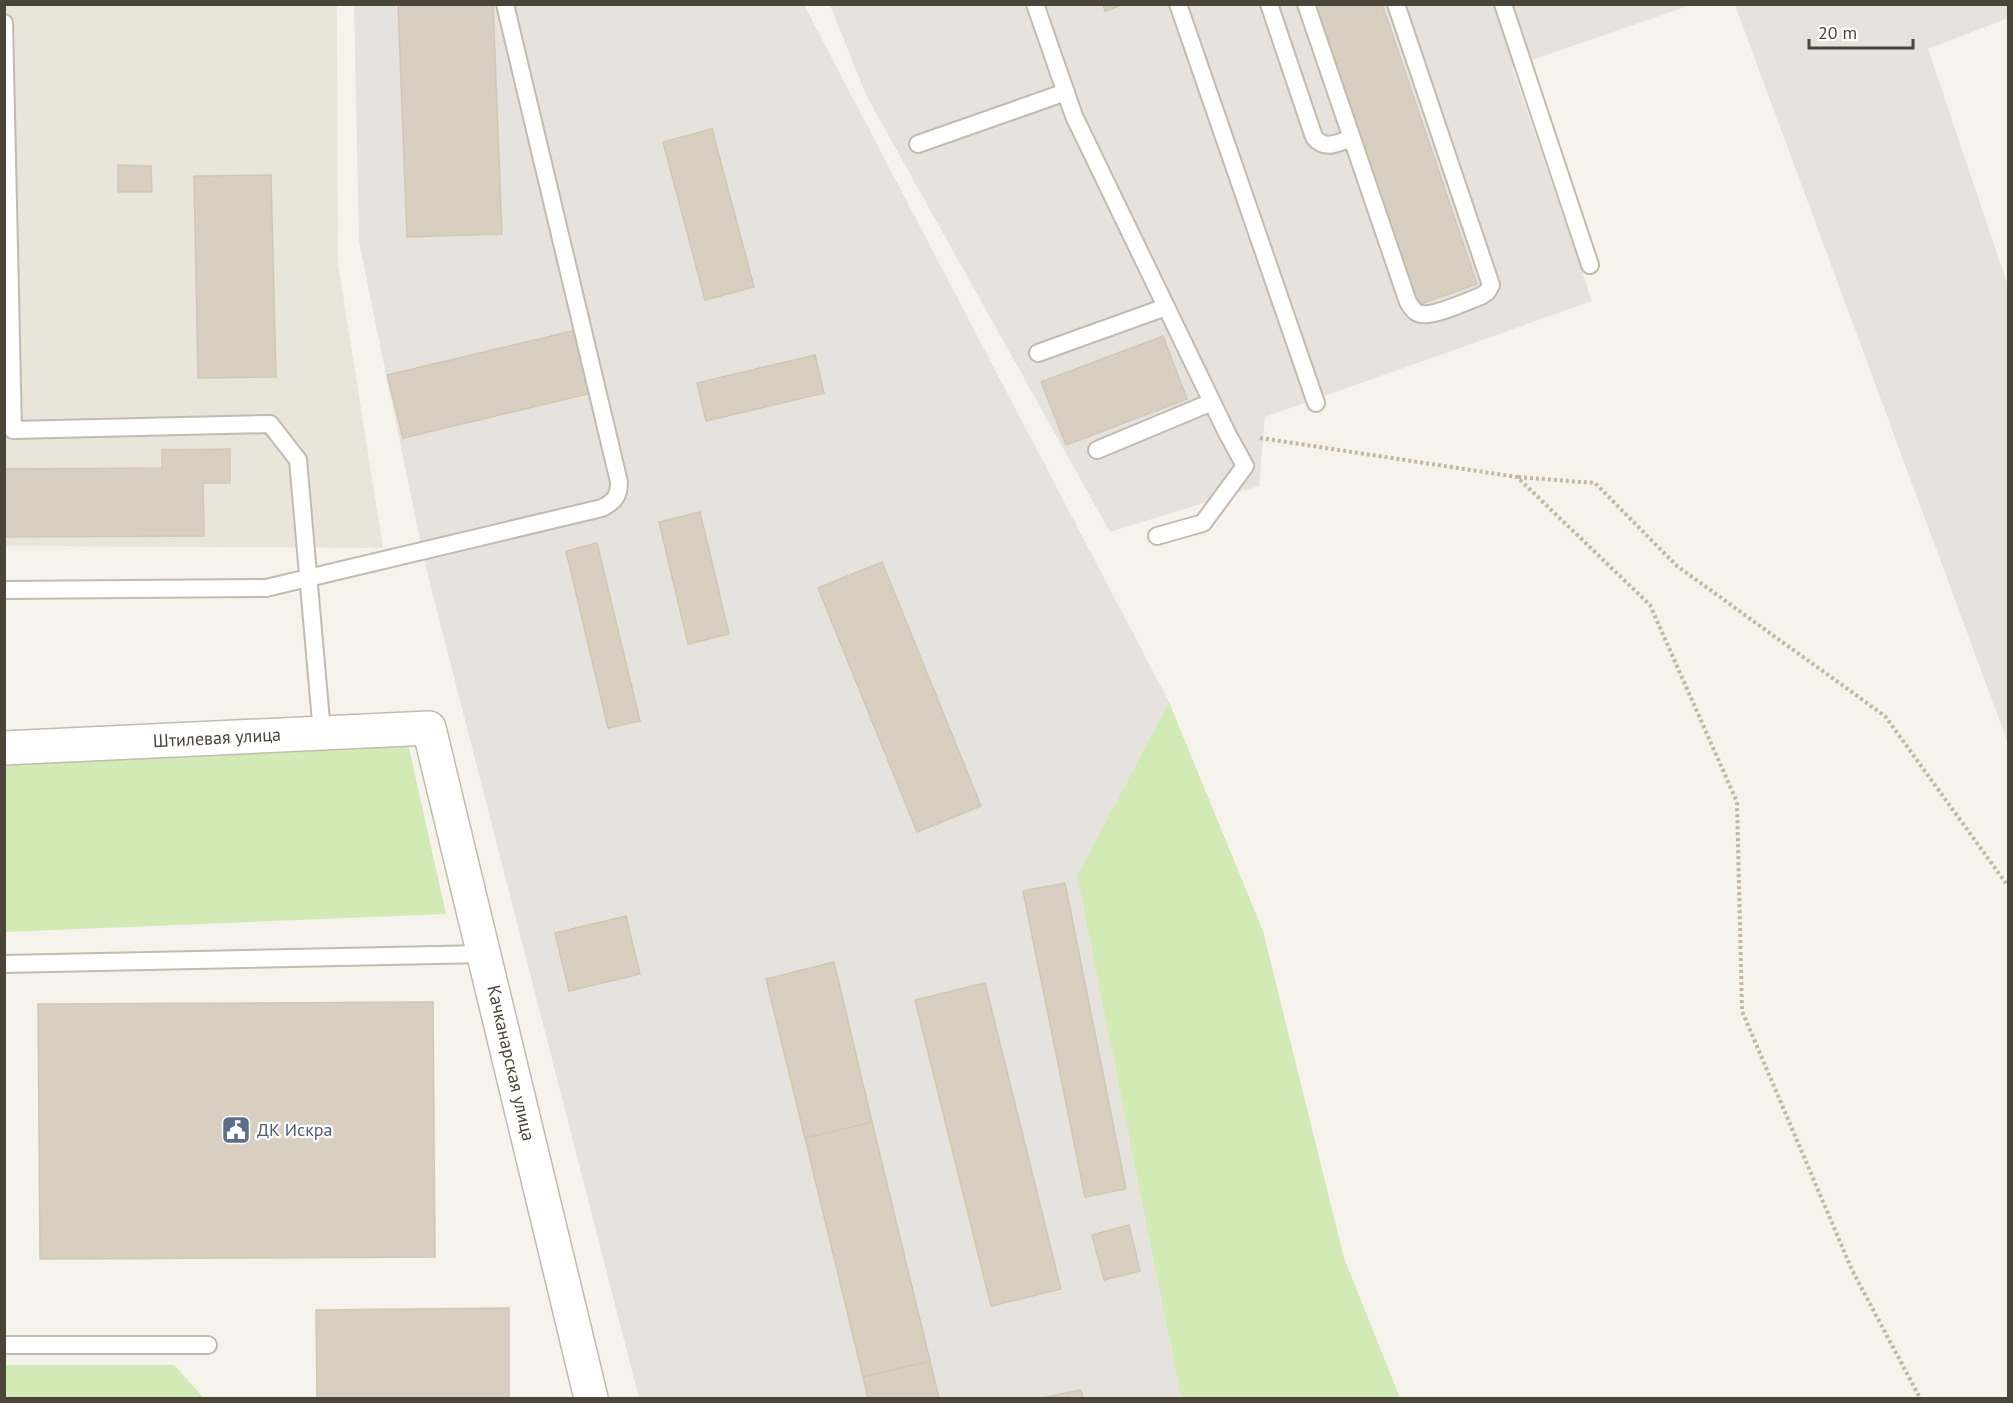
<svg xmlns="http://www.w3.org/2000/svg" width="2013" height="1403" viewBox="0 0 2013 1403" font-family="'PT Sans',sans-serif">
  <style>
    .residential { fill: #eae5da }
    .industrial { fill: #e6e2dd }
    .green { fill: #d2eab5 }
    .building { fill: #d8cfc1; stroke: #d3c7b4; stroke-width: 1.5 }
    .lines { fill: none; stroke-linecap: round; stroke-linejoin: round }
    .service-casing { stroke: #c2bbae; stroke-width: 20 }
    .minor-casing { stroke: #c2bbae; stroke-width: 36 }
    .path { stroke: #c4b79f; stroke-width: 4; stroke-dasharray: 3 3; stroke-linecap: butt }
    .service { stroke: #fff; stroke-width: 16 }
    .minor { stroke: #fff; stroke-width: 33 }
    .labels { text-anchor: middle; stroke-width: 4.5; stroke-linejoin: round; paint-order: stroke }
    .street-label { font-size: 18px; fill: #4b4439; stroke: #fff }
    .service-label { font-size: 18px; fill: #4e5e75; stroke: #fff; text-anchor: start }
  </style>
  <rect width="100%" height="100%" fill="#f6f3ec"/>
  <path class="residential" d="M5 5H337L338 263 383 548 5 546Z"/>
  <path class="industrial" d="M354 5H804L1169 702 1077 876 1181 1398H639L425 564 359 242Z
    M830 5H1691L1512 67 1592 301 1265 417 1259 486 1110 532 866 95Z
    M1735 5H2008V18L1928 49 2008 286V743Z"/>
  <path class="green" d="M1169 702 1263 931 1344 1258 1400 1398H1181L1077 876Z
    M407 739 446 914 5 932 4 758Z
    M5 1365H174L204 1398H5Z"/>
  <path class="building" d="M398 4H493L502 234 407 237Z
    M1103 4H1125L1105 11Z
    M1315 4H1382L1477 284 1418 305Z
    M712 129 754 287 705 300 663 142Z
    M118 165 151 166 152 192H118Z
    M271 175 276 377 198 378 194 176Z
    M577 330 592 393 403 438 387 375Z
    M1163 336 1187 399 1066 445 1041 382Z
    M815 355 824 393 706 421 697 383Z
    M230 449V483H203L204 536 4 537V469L162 468V450Z
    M700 512 729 634 688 644 659 522Z
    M597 543 640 721 608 728 566 551Z
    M882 562 981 806 917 832 818 588Z
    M1065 883 1126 1189 1085 1197 1023 891Z
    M626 916 640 974 569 991 555 933Z
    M834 962 872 1122 805 1138 766 979Z
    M985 983 1061 1289 991 1306 915 1000Z
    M433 1002 435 1257 40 1259 38 1004Z
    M872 1122 930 1361 863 1377 805 1138Z
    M1129 1225 1140 1271 1104 1280 1092 1235Z
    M509 1308V1398H317L316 1310Z
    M930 1361 939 1398H868L863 1377Z
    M1081 1390 1083 1398H1042Z"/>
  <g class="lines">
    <g class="service-casing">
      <path id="service" d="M1035 4 1074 116 1227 433 1245 466 1203 523 1157 536
        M1178 4 1316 403
        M1269 4 1314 137C1325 151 1337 143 1352 138
        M1306 4 1408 302C1412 308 1415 314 1423 314 1435 316 1468 301 1481 296L1487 292 1491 285 1396 4
        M1503 4 1590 265
        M4 23 13 430 270 424 298 460 322 733
        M918 144 1066 92
        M1038 353 1166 307
        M1097 450 1212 402
        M4 590 266 588 602 508C615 501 619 496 619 482L505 4
        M4 964 485 954
        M4 1345H208"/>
    </g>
    <g class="minor-casing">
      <path id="minor" d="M4 748 429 728 591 1398"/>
    </g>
    <path class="path" d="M1260 438 1517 477 1650 605 1737 802 1742 1011 1852 1270 1920 1398
      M1518 477 1595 483 1677 566 1885 716 2008 886"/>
    <use href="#service" class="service"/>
    <use href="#minor" class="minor"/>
  </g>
  <defs>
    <g id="civic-square" transform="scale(1.5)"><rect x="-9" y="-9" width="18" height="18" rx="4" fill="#5c6f8a" stroke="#fff"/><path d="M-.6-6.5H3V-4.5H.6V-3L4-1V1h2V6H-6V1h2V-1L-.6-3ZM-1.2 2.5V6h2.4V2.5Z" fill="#fff"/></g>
  </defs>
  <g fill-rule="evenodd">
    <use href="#civic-square" x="236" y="1130"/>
  </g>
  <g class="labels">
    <g class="street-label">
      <text transform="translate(217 738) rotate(-3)" y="6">Штилевая улица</text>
      <text transform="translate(511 1063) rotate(77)" y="6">Качканарская улица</text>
    </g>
    <g class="service-label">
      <text x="257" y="1136">ДК Искра</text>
    </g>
  </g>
  <rect width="2013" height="1403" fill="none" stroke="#4b4439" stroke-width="12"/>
  <path d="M1809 39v9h104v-9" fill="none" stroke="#4b4439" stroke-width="3"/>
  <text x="1818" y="39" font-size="18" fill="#4b4439" stroke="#ffffff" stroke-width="4.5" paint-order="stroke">20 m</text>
</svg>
